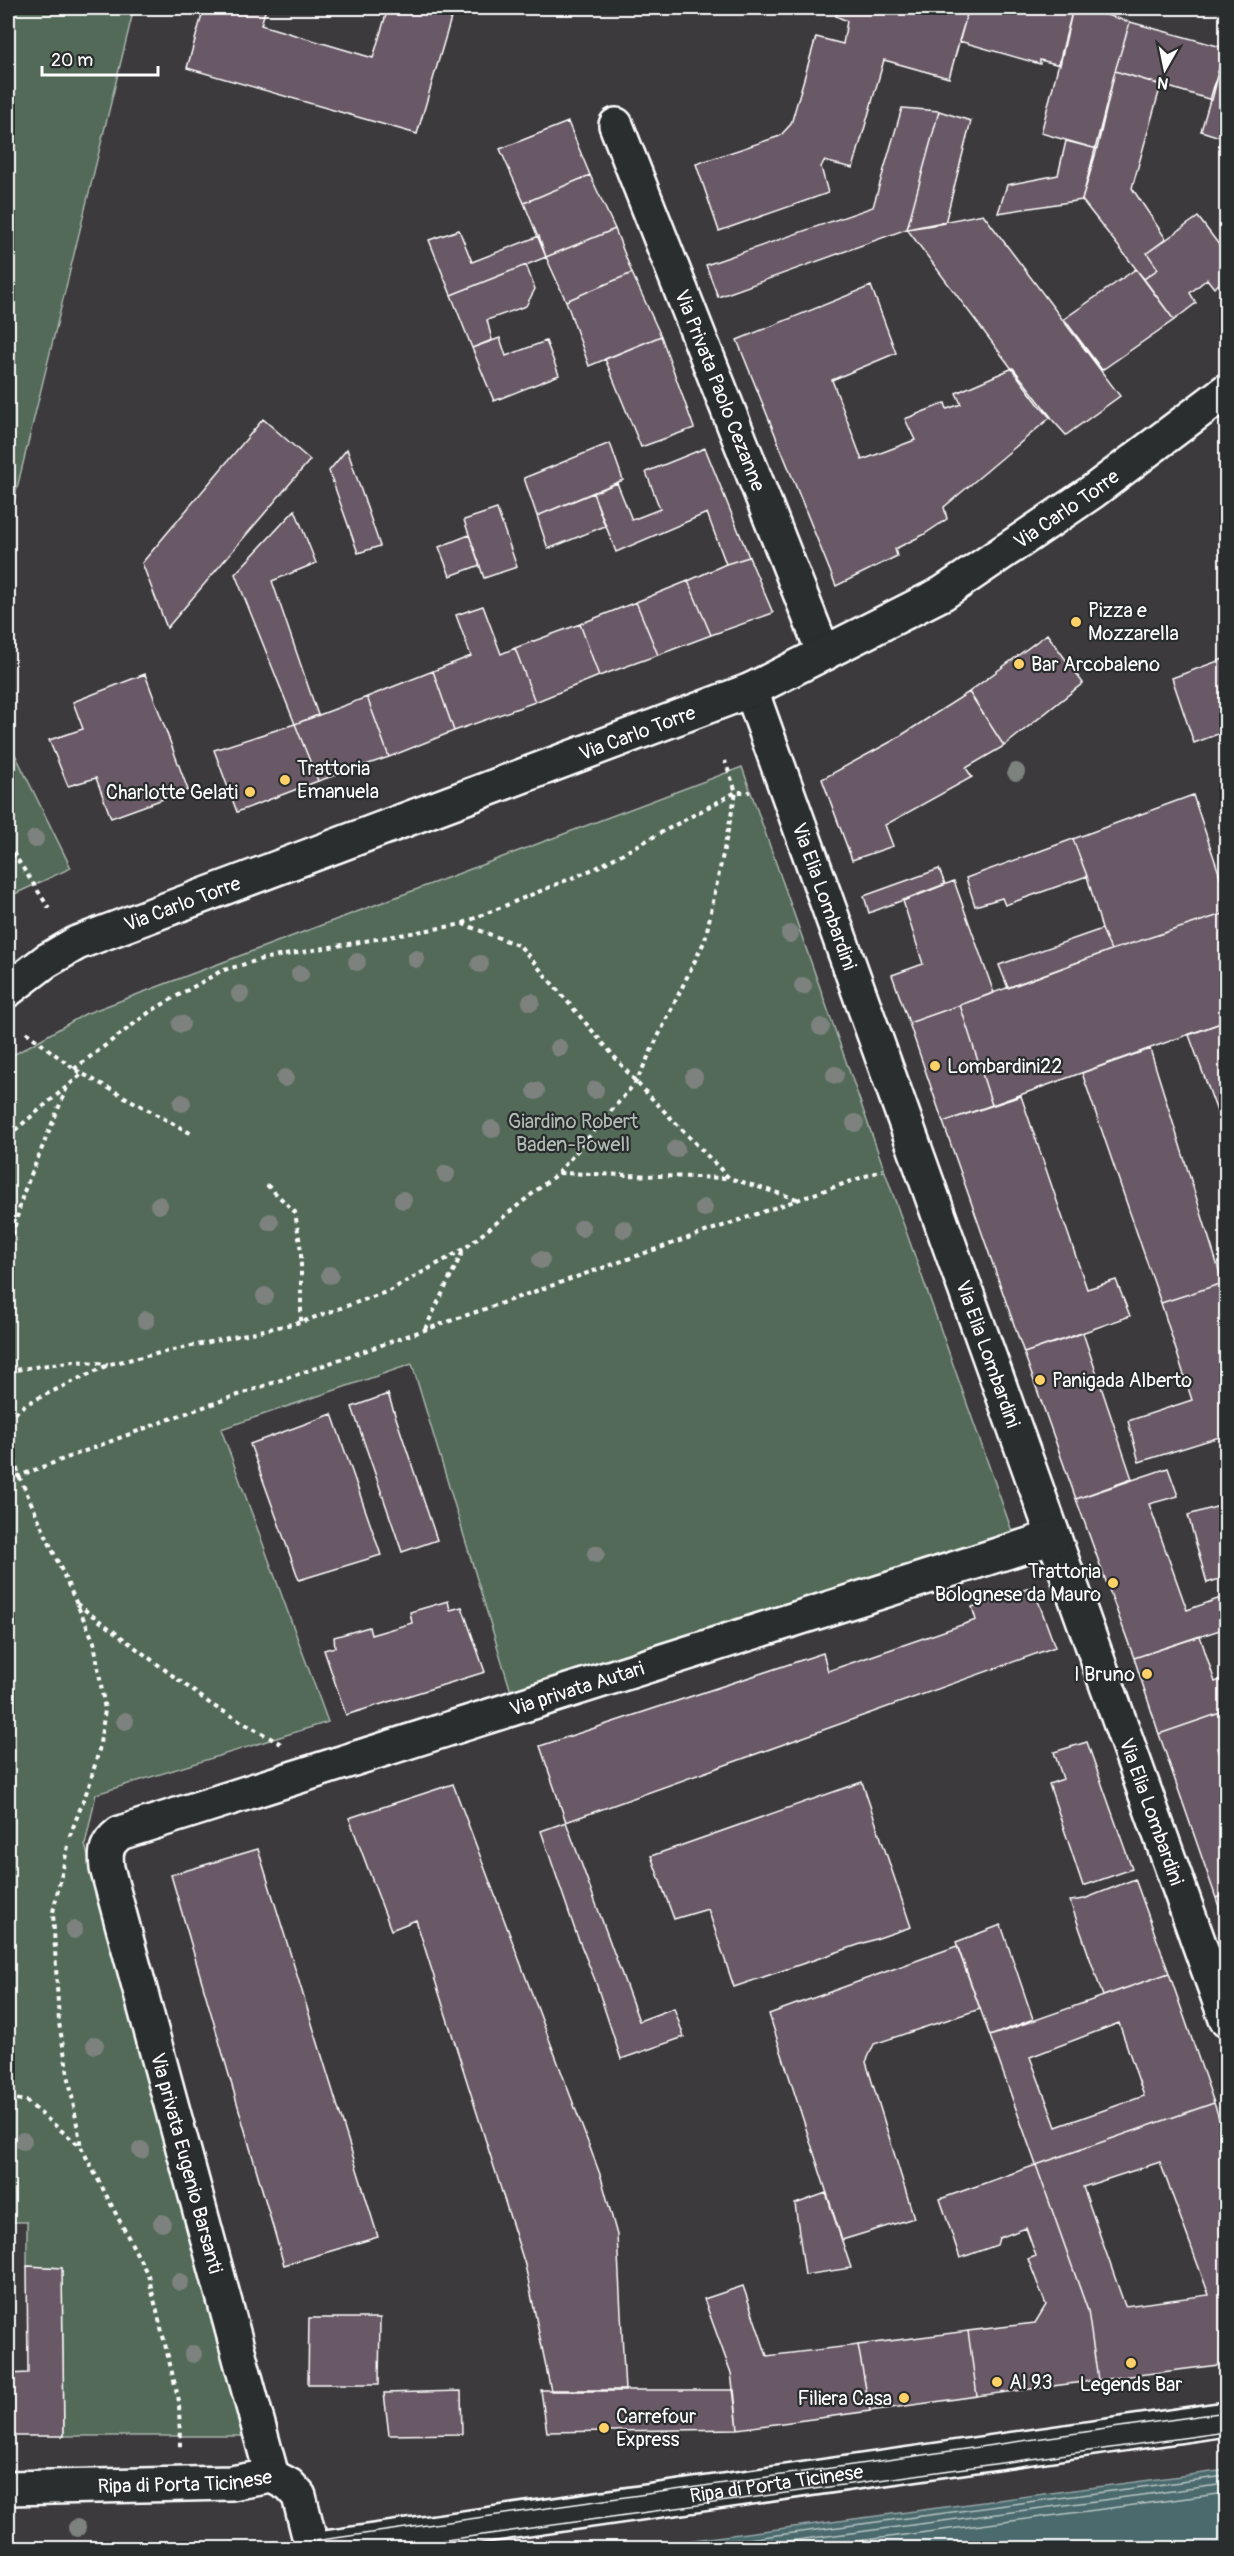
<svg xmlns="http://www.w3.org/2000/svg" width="1234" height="2556" viewBox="0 0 1234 2556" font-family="Pangolin,sans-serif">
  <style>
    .green { fill: #526a58; stroke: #a8b4ac; stroke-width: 1.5 }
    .water { fill: #4c6b6d; stroke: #94a6a7; stroke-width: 1.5 }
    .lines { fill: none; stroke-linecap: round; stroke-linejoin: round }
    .shore { stroke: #b7c4c5; stroke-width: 1.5 }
    .building { fill: #695965; stroke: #fff; stroke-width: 1.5; fill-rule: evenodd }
    .minor-casing { stroke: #fff; stroke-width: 38 }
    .tertiary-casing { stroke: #fff; stroke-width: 38 }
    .path { stroke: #fff; stroke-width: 4; stroke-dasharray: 4.5 4.5; stroke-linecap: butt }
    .minor { stroke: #2a2d2e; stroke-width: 33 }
    .tertiary { stroke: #2a2d2e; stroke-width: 33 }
    .tram { stroke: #fff; stroke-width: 1.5 }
    .tree { fill: #7d827f }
    .poi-dot { fill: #ffd166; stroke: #2a2d2e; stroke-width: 2 }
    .labels { text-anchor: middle; stroke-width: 4.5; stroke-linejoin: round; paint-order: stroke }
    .street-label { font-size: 20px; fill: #fff; stroke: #2a2d2e }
    .poi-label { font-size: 20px; fill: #fff; stroke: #2a2d2e; text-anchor: start }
    .park-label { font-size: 20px; fill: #b1bcb4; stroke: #2a2d2e }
  </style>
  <rect width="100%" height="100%" fill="#3d3a3e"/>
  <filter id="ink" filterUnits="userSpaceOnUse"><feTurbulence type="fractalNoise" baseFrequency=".0167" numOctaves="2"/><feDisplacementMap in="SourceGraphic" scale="12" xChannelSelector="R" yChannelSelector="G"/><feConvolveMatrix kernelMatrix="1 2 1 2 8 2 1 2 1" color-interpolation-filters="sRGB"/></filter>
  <g filter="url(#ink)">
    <path class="green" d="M8 8H134L8 525Z
      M8 740 71 868 8 897Z
      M742 767 1013 1534 512 1695 412 1364 221 1429 328 1722 96 1794 85 1845 230 2385 247 2436H64L62 2268 27 2266V2222H8V1058L85 1014Z"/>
    <path class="water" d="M1226 2470V2545L1199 2548H633Z"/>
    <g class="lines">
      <path class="shore" d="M679 2548 1226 2476
        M736 2548 1226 2484
        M804 2548 1226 2493"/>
    </g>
    <path class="building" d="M204 8H266L261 25 373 58 388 8H454L417 134 187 68Z
      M838 8H955L968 11 949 78 884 60 853 168 824 161 821 167 828 193 719 231 696 164 780 136 791 124 816 37 843 44 847 21 836 16Z
      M969 8H1073L1060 65 1040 60V64L959 41Z
      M1073 8H1083L1130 22 1115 71 1097 149 1041 133Z
      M1130 22 1225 48 1212 100 1115 71Z
      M1225 48H1226V139L1201 131Z
      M1115 71 1161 85 1132 188 1166 239 1147 253 1158 269 1144 279 1082 200Z
      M902 108 939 111 907 229 718 297 706 265 873 207Z
      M939 111 971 121 945 223 907 229Z
      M568 122 590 175 524 203 500 149Z
      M1066 141 1097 149 1082 200 998 213 1007 185 1058 175Z
      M590 175 615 229 546 257 524 203Z
      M983 214 1120 396 1066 435 1039 405 907 229Z
      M1198 217 1226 254V278L1214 288 1207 279 1190 293 1196 303 1174 320 1144 279 1158 269 1147 253Z
      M615 229 632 273 566 301 546 257Z
      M459 230 472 262 539 236 546 257 451 295 429 240Z
      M526 265 535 289 526 306 487 320 492 340 472 348 451 295Z
      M1136 269 1174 320 1102 370 1064 319Z
      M632 273 661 336 589 366 566 301Z
      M871 286 896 353 832 380 862 460 915 440 905 419 945 403 947 409 961 404 956 393 1013 368 1051 417 944 507 947 519 923 535 895 549 897 556 836 586 737 340Z
      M661 336 694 428 641 447 605 359Z
      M500 338 506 356 546 341 559 375 494 401 472 348Z
      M263 419 310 460 167 628 142 563Z
      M610 443 623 480 537 516 524 478Z
      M705 448 749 557 726 564 707 513 616 552 593 493 617 483 632 520 660 509 646 472Z
      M347 449 380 546 358 553 329 471Z
      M593 493 605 526 548 549 537 516Z
      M497 509 517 567 484 578 464 520Z
      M295 510 316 563 272 581 318 715 295 724 235 574Z
      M469 535 480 565 450 576 439 547Z
      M749 557 773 613 711 635 688 581 726 564Z
      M688 581 711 635 658 655 636 602Z
      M636 602 658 655 599 676 580 624Z
      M483 606 501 654 515 648 535 702 454 731 433 671 471 656 456 615Z
      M580 624 599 676 535 702 515 648Z
      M1047 634 1083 683 1004 746 969 692Z
      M1226 658V731L1194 743 1172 678Z
      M433 671 454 731 389 757 367 697Z
      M145 674 188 790 111 818 96 778 68 786 49 740 83 729 73 702Z
      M969 692 1004 746 966 768 972 777 885 825 893 846 852 860 822 779 894 740Z
      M367 697 389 757 318 781 295 724Z
      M295 724 318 781 237 812 214 750Z
      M1193 795 1226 894V913L1111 950 1102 929 1087 876 1073 839Z
      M1073 839 1087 876 1005 905 1002 898 975 906 966 878Z
      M939 869 945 884 869 913 864 896Z
      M954 881 994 993 909 1023 892 975 923 964 903 901Z
      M1226 913V1021L992 1105 960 1005 1111 950Z
      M1102 929 1111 950 1008 988 999 965Z
      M960 1005 992 1105 943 1122 909 1023Z
      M1226 1021V1136L1189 1035Z
      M1150 1049 1223 1283 1161 1303 1082 1073Z
      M1021 1096 1087 1289 1116 1280 1130 1316 1024 1353 943 1122Z
      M1223 1283 1226 1291V1435L1139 1462 1128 1421 1192 1400 1161 1303Z
      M1083 1333 1132 1479 1076 1499 1024 1353Z
      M388 1394 437 1540 402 1552 352 1407Z
      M332 1414 381 1555 299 1580 250 1444Z
      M1168 1468 1178 1496 1149 1504 1187 1610 1226 1596V1628L1134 1658 1076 1499Z
      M1226 1504V1577L1207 1583 1188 1515Z
      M1033 1587 1055 1647 566 1822 540 1746 823 1653 828 1671 976 1620 972 1607Z
      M448 1601 450 1610 462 1607 485 1672 346 1715 324 1650 335 1647 334 1637 369 1627 371 1635 412 1623 410 1612Z
      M1200 1636 1215 1682 1226 1678V1711L1159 1734 1134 1658Z
      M1226 1711V1745L1218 1748 1226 1775V1894L1216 1898 1159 1734Z
      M1087 1742 1132 1869 1083 1886 1049 1784 1063 1779 1054 1752Z
      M862 1782 911 1927 734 1987 708 1909 674 1919 651 1856Z
      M453 1784 601 2177 617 2235 625 2391H551L525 2265 416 1920 391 1930 349 1818Z
      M566 1822 639 2021 674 2008 684 2037 621 2059 595 1980 576 1933 541 1831Z
      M258 1849 378 2237 284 2265 171 1875Z
      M1135 1879 1169 1973 1103 1996 1070 1901 1084 1899Z
      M1226 1894V1927L1216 1898Z
      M1001 1925 1033 2019 990 2036 956 1942Z
      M957 1946 980 2009 874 2044 866 2062 914 2218 842 2240 769 2014Z
      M1169 1973 1214 2103 1036 2165 990 2036ZM1119 2023 1144 2096 1056 2127 1030 2057Z
      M1214 2103 1226 2139V2364L1098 2380 1088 2311 1036 2165ZM1160 2162 1209 2295 1125 2306 1083 2187Z
      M1036 2165 1088 2311 1098 2380 977 2396 968 2331 1035 2323 1046 2305 1028 2259 1036 2256 1026 2228 999 2238 997 2245 960 2258 940 2199Z
      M826 2193 851 2268 805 2275 795 2204Z
      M27 2266 62 2268 64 2436H8V2374L28 2373Z
      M743 2286 767 2356 858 2345 870 2411 738 2429 731 2373 704 2299Z
      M309 2318H380L379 2384H308Z
      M968 2331 977 2396 870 2411 858 2345Z
      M541 2390H734L738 2429 547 2432Z
      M461 2391 462 2434 389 2435 384 2393Z"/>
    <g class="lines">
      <g class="minor-casing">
        <g id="minor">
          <path id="s1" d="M616 125 824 654"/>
          <path id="s2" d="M751 690 1226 2019"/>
          <path id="s3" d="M8 990 46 961 77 943 751 690 943 593 1092 492 1226 391"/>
          <path id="s4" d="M272 2476 107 1868C105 1851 106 1844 120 1833L1054 1537"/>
          <path id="s5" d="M8 2488 231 2483 272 2476 289 2485 299 2496 312 2548"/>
        </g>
      </g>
      <g class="tertiary-casing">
        <g id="tertiary">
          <path id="s6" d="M325 2548 1226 2419"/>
        </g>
      </g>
      <path class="path" d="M8 845 49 908
        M463 923 596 868 736 792H750
        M26 1032 74 1069 192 1134
        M74 1069 151 1011 221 971 262 959 463 924 520 946 636 1082 729 1178 797 1199
        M8 1136 82 1074
        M559 1173 728 1178
        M267 1185 295 1212 301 1251V1322
        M8 1253 23 1194 68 1085
        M425 1329 464 1249
        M8 1371 74 1361 108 1364
        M8 1419 26 1404 110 1364 301 1322 389 1291 464 1249 558 1173 636 1082 705 940 736 792 725 761
        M8 1433 19 1476 94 1642 105 1710 99 1750 90 1783 69 1838
        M8 1480 175 1417 883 1170
        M77 1604 212 1705 281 1744
        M68 1846 53 1912 59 2023 81 2147
        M8 2098 26 2101 81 2147 148 2275 179 2401 180 2447"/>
      <use href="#minor" class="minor"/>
      <use href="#tertiary" class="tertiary"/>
      <path class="tram" d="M265 2548 1226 2412
        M388 2548 1226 2432"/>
    </g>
    <g class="tree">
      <circle cx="1016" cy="772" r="9"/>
      <circle cx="35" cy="839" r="9"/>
      <circle cx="790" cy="934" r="9"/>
      <circle cx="416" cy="959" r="9"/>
      <circle cx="357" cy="962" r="9"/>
      <circle cx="480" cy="964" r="9"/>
      <circle cx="300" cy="974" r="9"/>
      <circle cx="803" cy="986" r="9"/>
      <circle cx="240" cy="994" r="9"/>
      <circle cx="531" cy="1002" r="9"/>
      <circle cx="181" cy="1024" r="9"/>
      <circle cx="821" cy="1027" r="9"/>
      <circle cx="559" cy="1048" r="9"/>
      <circle cx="835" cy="1075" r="9"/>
      <circle cx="694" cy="1077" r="9"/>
      <circle cx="285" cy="1078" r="9"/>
      <circle cx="595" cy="1090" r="9"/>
      <circle cx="536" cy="1091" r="9"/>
      <circle cx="182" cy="1103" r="9"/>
      <circle cx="855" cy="1123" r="9"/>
      <circle cx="492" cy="1129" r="9"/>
      <circle cx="676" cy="1149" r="9"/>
      <circle cx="446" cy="1174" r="9"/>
      <circle cx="403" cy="1200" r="9"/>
      <circle cx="159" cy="1205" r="9"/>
      <circle cx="704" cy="1208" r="9"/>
      <circle cx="270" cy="1222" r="9"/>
      <circle cx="582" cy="1228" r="9"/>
      <circle cx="624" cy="1229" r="9"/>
      <circle cx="541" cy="1260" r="9"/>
      <circle cx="330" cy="1275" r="9"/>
      <circle cx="265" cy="1296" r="9"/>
      <circle cx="146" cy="1320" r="9"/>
      <circle cx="596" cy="1554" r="9"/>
      <circle cx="125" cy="1721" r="9"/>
      <circle cx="74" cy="1930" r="9"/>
      <circle cx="95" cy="2045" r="9"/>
      <circle cx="23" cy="2141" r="9"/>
      <circle cx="141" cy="2150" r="9"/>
      <circle cx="162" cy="2223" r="9"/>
      <circle cx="180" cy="2282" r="9"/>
      <circle cx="193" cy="2354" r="9"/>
      <circle cx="77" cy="2528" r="9"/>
    </g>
  </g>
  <g class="poi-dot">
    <circle cx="1076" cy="622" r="6"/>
    <circle cx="1019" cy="664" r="6"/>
    <circle cx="285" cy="780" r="6"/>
    <circle cx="250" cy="792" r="6"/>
    <circle cx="935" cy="1066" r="6"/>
    <circle cx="1040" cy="1380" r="6"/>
    <circle cx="1113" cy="1583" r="6"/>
    <circle cx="1147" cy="1674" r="6"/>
    <circle cx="1131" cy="2363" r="6"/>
    <circle cx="997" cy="2382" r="6"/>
    <circle cx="904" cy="2398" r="6"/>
    <circle cx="604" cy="2428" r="6"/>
  </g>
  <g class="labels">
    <g class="street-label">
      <text dy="7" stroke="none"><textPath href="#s1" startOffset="285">Via Privata Paolo Cezanne</textPath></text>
      <text dy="7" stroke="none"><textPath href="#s3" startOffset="1168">Via Carlo Torre</textPath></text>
      <text dy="7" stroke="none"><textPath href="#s3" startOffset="682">Via Carlo Torre</textPath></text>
      <text dy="7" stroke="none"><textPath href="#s2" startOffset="219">Via Elia Lombardini</textPath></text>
      <text dy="7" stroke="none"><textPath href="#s3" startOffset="196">Via Carlo Torre</textPath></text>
      <text dy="7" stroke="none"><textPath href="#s2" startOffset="705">Via Elia Lombardini</textPath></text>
      <text dy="7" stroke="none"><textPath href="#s4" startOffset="1149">Via privata Autari</textPath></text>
      <text dy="7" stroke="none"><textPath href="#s2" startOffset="1191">Via Elia Lombardini</textPath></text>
      <text transform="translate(187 2163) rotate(75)" y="7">Via privata Eugenio Barsanti</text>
      <text dy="7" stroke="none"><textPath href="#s5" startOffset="177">Ripa di Porta Ticinese</textPath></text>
      <text dy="7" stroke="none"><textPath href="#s6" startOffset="456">Ripa di Porta Ticinese</textPath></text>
    </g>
    <g class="poi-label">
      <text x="1088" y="617">Pizza e<tspan x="1088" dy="23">Mozzarella</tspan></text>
      <text x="1031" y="671">Bar Arcobaleno</text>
      <text x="297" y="775">Trattoria<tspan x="297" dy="23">Emanuela</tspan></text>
      <text x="238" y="799" text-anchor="end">Charlotte Gelati</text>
      <text x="947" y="1073">Lombardini22</text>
      <text x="1052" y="1387">Panigada Alberto</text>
      <text x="1101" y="1578" text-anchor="end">Trattoria<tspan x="1101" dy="23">Bolognese da Mauro</tspan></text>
      <text x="1135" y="1681" text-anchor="end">I Bruno</text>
      <text x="1009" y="2389">Al 93</text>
      <text x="1131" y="2391" text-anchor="middle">Legends Bar</text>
      <text x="892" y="2405" text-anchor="end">Filiera Casa</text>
      <text x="616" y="2423">Carrefour<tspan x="616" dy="23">Express</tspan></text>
    </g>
    <g class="park-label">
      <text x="573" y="1128">Giardino Robert<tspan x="573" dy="23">Baden-Powell</tspan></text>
    </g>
  </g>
  <rect width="1234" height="2556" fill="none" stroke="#2a2d2e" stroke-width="30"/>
  <rect x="15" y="15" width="1204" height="2526" fill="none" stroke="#fff" stroke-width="2" filter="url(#ink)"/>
  <g transform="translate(1165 69) rotate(189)" stroke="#2a2d2e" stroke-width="4.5" paint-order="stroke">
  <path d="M0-4.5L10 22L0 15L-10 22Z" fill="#ffffff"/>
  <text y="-9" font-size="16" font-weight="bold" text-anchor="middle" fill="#ffffff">N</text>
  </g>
  <path d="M42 66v9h116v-9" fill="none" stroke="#ffffff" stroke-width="3"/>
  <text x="51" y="66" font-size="18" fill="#ffffff" stroke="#2a2d2e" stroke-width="4.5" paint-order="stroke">20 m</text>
</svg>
